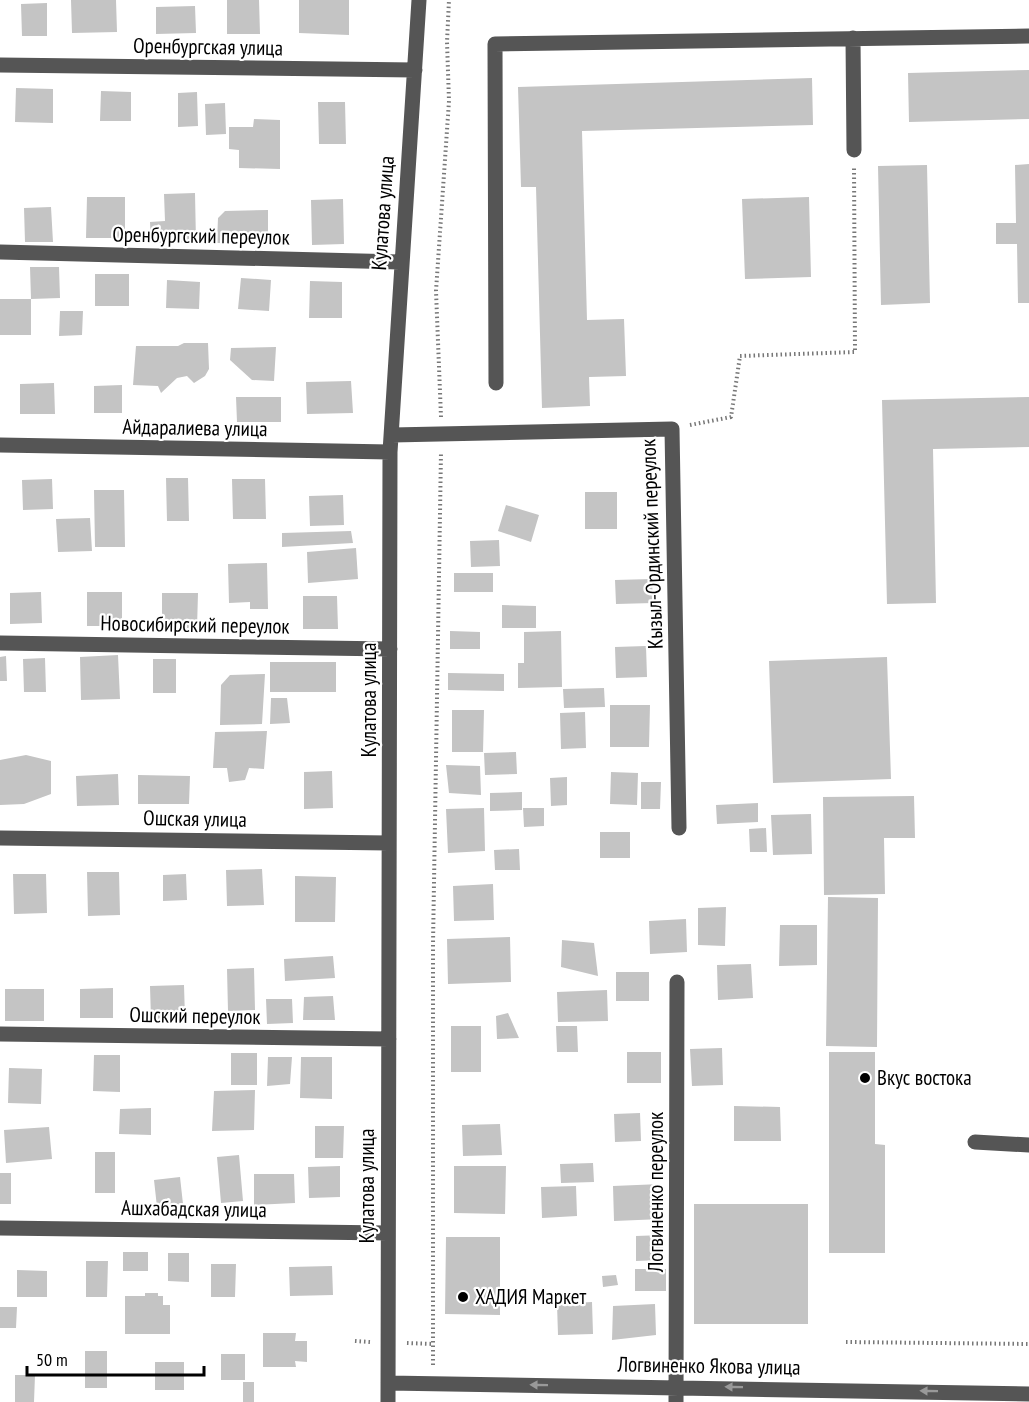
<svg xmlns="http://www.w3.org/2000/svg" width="1029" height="1402" viewBox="0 0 1029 1402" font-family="'PT Sans Narrow',sans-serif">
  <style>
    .building { fill: #c4c4c4 }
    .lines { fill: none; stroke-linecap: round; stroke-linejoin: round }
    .path { stroke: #777; stroke-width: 4; stroke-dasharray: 1.5 3; stroke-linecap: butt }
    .minor { stroke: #555; stroke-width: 15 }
    .oneway { fill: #999 }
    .poi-dot { fill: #000; stroke: #fff; stroke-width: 2 }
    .labels { text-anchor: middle; stroke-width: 4.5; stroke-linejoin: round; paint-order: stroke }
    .street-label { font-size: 21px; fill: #000; stroke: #fff }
    .poi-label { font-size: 21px; fill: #000; stroke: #fff; text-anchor: start }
  </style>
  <rect width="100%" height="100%" fill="#fff"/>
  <path class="building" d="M71 0H116L117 32 72 33Z
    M227 0H259L260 34H227Z
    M299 0H349V35L299 33Z
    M47 3V36H22L21 4Z
    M195 6 196 33 156 34V7Z
    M1029 70V119L909 122 908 73Z
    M812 78 813 125 582 131 587 320 624 319 626 376 589 377 590 406 542 408 536 187H521L518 87Z
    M16 88 53 89V123L15 122Z
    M101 91 131 92V121H100Z
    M197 92 198 126 178 127V93Z
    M318 102H345L346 144H319Z
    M225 103 226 134 206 135 205 104Z
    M254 119 280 120V169L239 168V150L229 149V127H253Z
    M1029 164V303H1018L1017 244H996V223H1016L1015 165Z
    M927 165 930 303 881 305 878 166Z
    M195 193 196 242 151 243 150 222 165 221 164 194Z
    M87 197H125V238H86Z
    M809 197 811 277 745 279 742 199Z
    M343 199 344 244 312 245 311 200Z
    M51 207 53 242H25L24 208Z
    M268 210V244L217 243 218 218 225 211Z
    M30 267H59L60 298 31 299Z
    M95 274H129V306H95Z
    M241 278 271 280 269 311 238 309Z
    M167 280 200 282 199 309 166 308Z
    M310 281 342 282V318H309Z
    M0 299H31V335H0Z
    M60 311H83L82 335 59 336Z
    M184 343H208L209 369 205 376 194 383 187 376 177 378 161 393 158 386 133 385 136 346H178Z
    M276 347 274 381 252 380 230 360 231 348Z
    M351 381 353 413 307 414 306 382Z
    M54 383 55 414H20V384Z
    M122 385V413H94V386Z
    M236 397H281V422H237Z
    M1029 397V447L933 449 936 603 887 604 882 400Z
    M166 478H188L189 521H167Z
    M52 479 53 509 23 510 22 480Z
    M232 479H265L266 519H233Z
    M94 490H124L125 547H95Z
    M585 492H617V529H585Z
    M343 495 344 525 310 526 309 496Z
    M506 505 539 515 531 542 498 531Z
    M90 518 92 551 58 552 56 519Z
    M351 531 353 543 282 547V533Z
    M499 540 500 566 471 567 470 541Z
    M356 548 358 579 308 583 307 552Z
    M267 563 268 609H250V602L229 603 228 564Z
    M454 573H493V592H454Z
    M652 579 653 603 616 604 615 580Z
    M41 592 42 623 10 624V593Z
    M87 592H122V626H87Z
    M162 593H198L197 628H162Z
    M303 596H337L338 629H303Z
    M502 605 536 606V628H502Z
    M450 631 480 632V649H450Z
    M561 631 562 687 518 688V663H524V632Z
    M646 646 647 677 616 678 615 647Z
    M118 655 120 699 81 700 80 657Z
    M6 656 7 681H0V657Z
    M887 657 891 779 773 783 769 661Z
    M45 658 46 692H24L23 659Z
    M153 659H176V693H153Z
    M270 662H336V692H270Z
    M448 673 504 674V691L448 690Z
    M265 674 262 724 220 725 221 685 230 675Z
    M604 688 605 707 564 708 563 689Z
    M271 698H287L290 723 270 724Z
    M610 705H650L649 747H610Z
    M452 710H484L483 752H452Z
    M585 712 586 748 561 749 560 713Z
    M267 731 264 769 249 768 245 780 229 782 227 768H213L215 732Z
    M516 752 517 774 485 775 484 753Z
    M26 755 51 761V794L24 804 0 805V760Z
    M446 765 480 766 481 795 449 793Z
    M332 771 333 808 304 809V772Z
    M611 772 638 773 637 805 610 804Z
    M118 774 119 805 77 806 76 776Z
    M138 775 190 776 189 804H138Z
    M567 777V805L551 806 550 778Z
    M641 782H661L660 809H641Z
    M522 792V810L490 811V793Z
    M914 796 915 838H884L885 894 824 895 823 797Z
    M758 803V822L717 824 716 805Z
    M484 808 485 851 448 853 446 809Z
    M523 808H544V826L524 827Z
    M811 814 812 854 773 855 771 815Z
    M766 828 767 852H750L749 829Z
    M600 832H630V858H600Z
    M519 849 520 870H495L494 850Z
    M262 869 264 905 227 906 226 870Z
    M87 872H119L120 915 88 916Z
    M13 874H46L47 913 14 914Z
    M186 874 187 900 163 901V875Z
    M295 876 336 877 335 922H295Z
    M493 884 494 920 454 921 453 886Z
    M828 897 878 898 877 1047 826 1046Z
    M726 907 725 946 698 945V908Z
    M686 919 687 952 650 954 649 921Z
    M780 925H817V965L779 966Z
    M510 937 511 982 448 984 447 939Z
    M562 940 594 943 598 976 561 967Z
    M333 956 335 978 285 981 284 959Z
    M751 964 753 998 718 1000 717 965Z
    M254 968 255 1010 228 1011 227 969Z
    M616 972H649V1001H616Z
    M184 985 185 1018 151 1019 150 986Z
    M113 988V1018H80V989Z
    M5 989H44V1021H5Z
    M607 990 608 1021 558 1022 557 992Z
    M333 996 335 1020H303L304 997Z
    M266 999H292L293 1023 267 1024Z
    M508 1013 519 1038 497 1039 496 1016Z
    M451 1026H481V1072H451Z
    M556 1026H577L578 1052H557Z
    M722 1048 723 1085 692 1086 690 1049Z
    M627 1052H661V1083H627Z
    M829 1052H875V1144L885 1145V1253H829Z
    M231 1053H257V1085H231Z
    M94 1055H120V1092L93 1091Z
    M268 1057H292L290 1084 267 1086Z
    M301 1057H332V1099L300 1098Z
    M9 1068 42 1069 41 1104 8 1103Z
    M255 1090 254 1130 212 1131 214 1091Z
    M734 1106 780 1107 781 1141H734Z
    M151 1108V1135L119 1134 120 1109Z
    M640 1113 641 1141 615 1142 614 1114Z
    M500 1124 502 1155 463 1156 462 1125Z
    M315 1126H344L343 1158H315Z
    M49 1127 52 1159 6 1163 4 1130Z
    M95 1152H115V1193H95Z
    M239 1155 243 1201 221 1203 217 1157Z
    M593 1163 594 1182 561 1183 560 1164Z
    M340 1166V1197L309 1198 308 1167Z
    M454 1166H506L505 1214 454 1213Z
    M0 1173H11V1204H0Z
    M254 1174H294L295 1203 254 1205Z
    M180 1177 183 1204 157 1207 154 1180Z
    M661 1184 662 1219 614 1221 613 1186Z
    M576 1186 577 1216 542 1218 541 1187Z
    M694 1204H808V1324H694Z
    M663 1235V1260L636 1261V1236Z
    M446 1237H500V1315L445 1314Z
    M123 1252H148V1271H123Z
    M168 1253H189V1282L168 1281Z
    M86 1261H108L107 1297H86Z
    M211 1264H236L235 1297H211Z
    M332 1266 333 1295 290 1296 289 1267Z
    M635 1269H666V1291H635Z
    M17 1270 47 1271V1297H17Z
    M616 1275 618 1285 603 1287 602 1276Z
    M145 1293H158V1296H163V1305H170V1334H125V1296H145Z
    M592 1302 593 1334 558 1335 557 1304Z
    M655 1304 656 1335 612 1340 613 1306Z
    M0 1307H17L16 1328H0Z
    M263 1333H296L295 1341H307V1362L295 1361 296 1367H263Z
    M85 1351H107V1388H85Z
    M221 1354H245V1380H221Z
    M155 1362H184V1390H155Z
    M15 1375H35L34 1402H15Z
    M243 1382H254V1402H243Z"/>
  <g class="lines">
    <path class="path" d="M441 417 436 291 449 101 447 42 449 0
      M690 425 731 417 740 356 855 352 854 166
      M355 1341 370 1342
      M846 1342 1029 1344
      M407 1343 434 1344
      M433 1365V944L441 452"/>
    <path class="minor" d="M853 38 854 150
      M0 65 415 70
      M0 252 400 262
      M496 383 495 44 1029 36
      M392 435 672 429 679 828
      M0 445 390 452
      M0 643 390 649
      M0 838 389 843
      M0 1034 389 1039
      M975 1142 1029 1145
      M0 1228 388 1233
      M388 1383 1029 1394
      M388 1402 390 452 419 0
      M676 1402 677 982"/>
  </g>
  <defs><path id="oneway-solid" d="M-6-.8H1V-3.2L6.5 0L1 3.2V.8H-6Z" transform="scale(1.5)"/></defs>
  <g class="oneway">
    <use href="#oneway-solid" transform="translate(539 1385) rotate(-179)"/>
    <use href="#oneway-solid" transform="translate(734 1387) rotate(-179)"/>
    <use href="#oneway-solid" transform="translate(929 1391) rotate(-179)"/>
  </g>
  <g class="poi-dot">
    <circle cx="865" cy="1078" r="6"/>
    <circle cx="463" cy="1297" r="6"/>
  </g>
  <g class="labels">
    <g class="street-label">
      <text transform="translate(208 47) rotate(1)" y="7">Оренбургская улица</text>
      <text transform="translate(383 213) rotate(-86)" y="7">Кулатова улица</text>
      <text transform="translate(201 236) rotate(1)" y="7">Оренбургский переулок</text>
      <text transform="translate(195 428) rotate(1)" y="7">Айдаралиева улица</text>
      <text transform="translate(652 544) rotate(-92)" y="7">Кызыл-Ординский переулок</text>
      <text transform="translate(195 625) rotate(1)" y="7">Новосибирский переулок</text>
      <text transform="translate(369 700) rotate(-90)" y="7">Кулатова улица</text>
      <text transform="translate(195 819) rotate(1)" y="7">Ошская улица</text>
      <text transform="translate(195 1016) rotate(1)" y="7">Ошский переулок</text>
      <text transform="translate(367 1186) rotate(-90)" y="7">Кулатова улица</text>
      <text transform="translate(656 1192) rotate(-90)" y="7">Логвиненко переулок</text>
      <text transform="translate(194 1209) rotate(1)" y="7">Ашхабадская улица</text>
      <text transform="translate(709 1366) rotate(1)" y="7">Логвиненко Якова улица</text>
    </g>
    <g class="poi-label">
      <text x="877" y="1085">Вкус востока</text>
      <text x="475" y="1304">ХАДИЯ Маркет</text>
    </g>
  </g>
  <path d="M27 1366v9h177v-9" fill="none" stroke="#000000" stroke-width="3"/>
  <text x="36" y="1366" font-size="18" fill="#000000" stroke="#ffffff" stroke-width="4.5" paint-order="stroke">50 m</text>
</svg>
